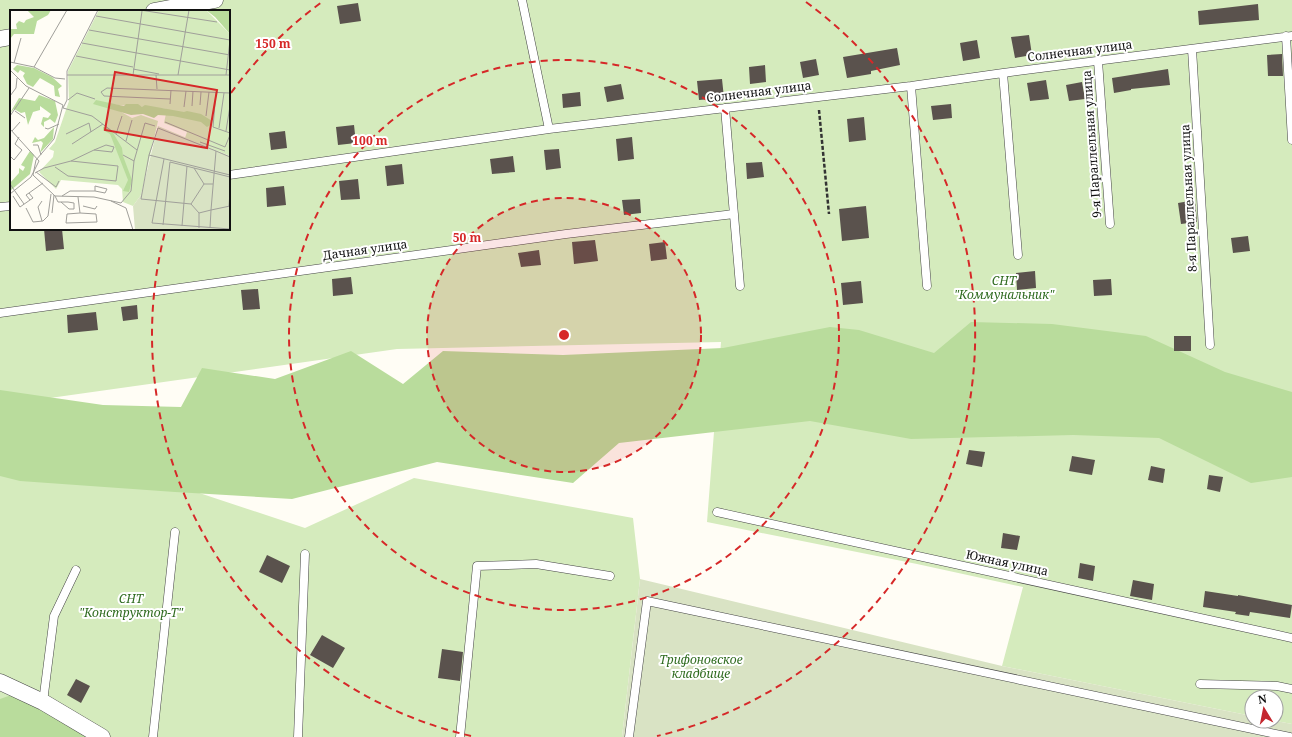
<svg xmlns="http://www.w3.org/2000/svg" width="1292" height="737" viewBox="0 0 1292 737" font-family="'Noto Serif',serif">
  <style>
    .green { fill: #d5ebbd; fill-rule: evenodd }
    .forest { fill: #b9dc9c }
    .cemetery { fill: #d9e3c4 }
    .building { fill: #5a524d }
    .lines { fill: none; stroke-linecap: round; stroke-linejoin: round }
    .service-casing { stroke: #444; stroke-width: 9 }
    .minor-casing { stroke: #444; stroke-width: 17 }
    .path { stroke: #333; stroke-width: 2.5; stroke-dasharray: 4 2; stroke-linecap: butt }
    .service { stroke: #fff; stroke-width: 8 }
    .minor { stroke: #fff; stroke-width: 16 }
    .ring { fill: none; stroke: #d62828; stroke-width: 2; stroke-dasharray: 7 5 }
    .labels { text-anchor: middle; stroke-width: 4; stroke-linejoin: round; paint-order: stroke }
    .street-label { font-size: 12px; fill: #111; stroke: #fff }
    .park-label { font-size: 12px; font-style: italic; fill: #2f6b1f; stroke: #fff }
    .inset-road { fill: none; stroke: #a09f9a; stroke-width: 1 }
    .view { fill: #d62828; fill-opacity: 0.15; stroke: #d62828; stroke-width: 2 }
    .inset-edge { fill: none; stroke: #111; stroke-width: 2 }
    .centre { fill: #d62828; stroke: #fff; stroke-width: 2 }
    .ring-label { font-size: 12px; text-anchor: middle; font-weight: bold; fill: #d62828; stroke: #fff; stroke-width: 4; stroke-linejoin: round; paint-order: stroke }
  </style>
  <rect width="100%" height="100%" fill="#fffdf5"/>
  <path class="green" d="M0 0H1292V724L1276 721V697H1252V716L1002 666 1023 587 917 564 707 522 721 342 397 349 0 405ZM11 11H229V229H11Z
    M0 427 305 528 414 478 633 518 640 579 622 737H0Z"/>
  <path class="forest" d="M971 322 1052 324 1146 336 1225 372 1292 392V477L1251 483 1159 438 1073 435 911 439 810 421 619 443 573 483 437 462 292 499 175 492 20 481 0 476V390L103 405 181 407 202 368 275 379 351 351 403 384 443 351 563 355 723 348 830 327 859 330 934 353Z
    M17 693 95 737H0V699Z"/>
  <path class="cemetery" d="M640 579 1002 666 1252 716V721H1276L1292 724V737H622Z"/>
  <path class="building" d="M358 3 361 21 340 24 337 6Z
    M1258 4 1259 20 1199 25 1198 11Z
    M1029 35 1032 55 1015 58 1011 37Z
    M977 40 980 58 963 61 960 43Z
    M897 48 900 65 871 71V74L847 78 843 57Z
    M1282 54 1283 76H1268L1267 55Z
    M816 59 819 75 803 78 800 62Z
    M765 65 766 82 750 84 749 67Z
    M1168 69 1170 85 1131 89V90L1114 93 1112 78Z
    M722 79 724 98 699 100 697 81Z
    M1046 80 1049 99 1030 101 1027 83Z
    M1082 82 1085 99 1069 101 1066 85Z
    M621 84 624 99 607 102 604 87Z
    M580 92 581 106 563 108 562 94Z
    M951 104 952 118 933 120 931 106Z
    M864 117 866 140 849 142 847 119Z
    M354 125 356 143 338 145 336 127Z
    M285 131 287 148 271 150 269 133Z
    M632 137 634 159 618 161 616 139Z
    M559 149 561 168 546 170 544 150Z
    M513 156 515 172 492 174 490 159Z
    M762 162 764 177 747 179 746 163Z
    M402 164 404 184 387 186 385 166Z
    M358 179 360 199 341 200 339 181Z
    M284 186 286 205 267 207 266 188Z
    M640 199 641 213 624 215 622 200Z
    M1195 200 1197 222 1181 224 1178 203Z
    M866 206 869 238 842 241 839 209Z
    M44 229H62L64 249 46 251Z
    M1248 236 1250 251 1233 253 1231 238Z
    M595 240 598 261 574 264 572 242Z
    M665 242 667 259 651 261 649 244Z
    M539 250 541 265 521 267 518 253Z
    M1035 271 1036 288 1017 290 1016 273Z
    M351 277 353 294 333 296 332 279Z
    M1111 279 1112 295 1094 296 1093 280Z
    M861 281 863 303 843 305 841 283Z
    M258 289 260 309 243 310 241 290Z
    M137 305 138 319 123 321 121 307Z
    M96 312 98 330 68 333 67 315Z
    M1174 336H1191V351H1174Z
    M969 450 985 452 982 467 966 464Z
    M1072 456 1095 460 1092 475 1069 471Z
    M1151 466 1165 469 1163 483 1148 480Z
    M1209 475 1223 477 1220 492 1207 489Z
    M1003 533 1020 536 1017 550 1001 548Z
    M267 555 290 566 282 583 259 572Z
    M1080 563 1095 566 1093 581 1078 578Z
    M1133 580 1154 584 1152 600 1130 596Z
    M1205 591 1238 596V595L1292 605 1290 618 1250 612 1249 616 1235 614 1236 612 1203 607Z
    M322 635 345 648 333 668 310 655Z
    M442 649 463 652 460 681 438 678Z
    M76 679 90 686 81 703 67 695Z"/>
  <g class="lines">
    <g class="service-casing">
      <path id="service" d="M522 0 549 129
        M1286 36 1292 140
        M1192 49 1210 345
        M1098 61 1110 224
        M1003 73 1018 255
        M911 86 927 286
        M725 108 740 286
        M229 175 549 129 911 86 1003 73 1292 36
        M0 207 11 206
        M0 313 566 234 734 214
        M717 512 1292 638
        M1200 684 1277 686 1292 689
        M43 702 54 616 76 570
        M153 737 175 532
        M298 737 305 554
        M460 737 477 566 536 564 610 576
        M629 737 647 601 1290 737"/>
    </g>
    <g class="minor-casing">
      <path id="minor" d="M154 11 215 0
        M0 39 11 37
        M0 682 43 702 102 737"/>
    </g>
    <path class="path" d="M819 110 829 214"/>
    <use href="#service" class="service"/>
    <use href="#minor" class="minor"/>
  </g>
  <circle cx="564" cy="335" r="137" fill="#d62828" fill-opacity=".12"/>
  <g class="ring">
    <circle cx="564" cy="335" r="137"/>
    <circle cx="564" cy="335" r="275"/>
    <path d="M471 736A412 412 0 0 1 165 232M231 93A412 412 0 0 1 322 2M806 2A412 412 0 0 1 657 736"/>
  </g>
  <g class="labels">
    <g class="street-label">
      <text transform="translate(1080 51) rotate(-7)" y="4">Солнечная улица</text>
      <text transform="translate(759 92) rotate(-7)" y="4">Солнечная улица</text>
      <text transform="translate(1092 144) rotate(-94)" y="4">9-я Параллельная улица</text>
      <text transform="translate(1189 198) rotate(-93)" y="4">8-я Параллельная улица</text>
      <text transform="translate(365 250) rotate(-8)" y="4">Дачная улица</text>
      <text transform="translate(1007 563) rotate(12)" y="4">Южная улица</text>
    </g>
    <g class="park-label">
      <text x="1004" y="285">СНТ<tspan x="1004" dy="14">"Коммунальник"</tspan></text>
      <text x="131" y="603">СНТ<tspan x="131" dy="14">"Конструктор-Т"</tspan></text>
      <text x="701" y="664">Трифоновское<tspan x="701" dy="14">кладбище</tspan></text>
    </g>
  </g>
  <g transform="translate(10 10)">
    <rect width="220" height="220" fill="#fffdf5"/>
    <path d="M89 0H196L220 24V146L175 128 177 122 154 113 157 99 97 94 122 108 131 105 148 111 131 185 123 196 113 192 112 179 108 175 51 170 46 179 29 162 43 147 44 141 39 139 45 132 59 91 58 61Z" fill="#d5ebbd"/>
    <path d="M17 0H41L38 5 27 11 24 24H4L0 29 1 19H7L6 14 9 11 14 13 16 10 24 7ZM196 0H219L220 24 205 7ZM7 55 24 58 42 67 52 76 48 79 50 87 45 86 44 76 30 68 23 77 17 74 13 66 15 63 10 60 8 63 3 59ZM29 85 45 91 48 105 45 113 40 109 34 112V117L31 114 33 107 38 108 41 104 30 96V100L23 102 18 115 15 102 11 103 4 99 0 103 9 88 25 91ZM86 90 114 96 116 94H128L132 97 135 95 174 102 177 101 191 104 202 111V114L197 117 191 112 163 106 148 105 144 108 133 104 121 105 83 94ZM44 117 43 129 30 143 33 133 31 131 22 133 25 127 28 130 34 128ZM93 117H97L102 121 112 138 113 146 122 170 119 182 113 181 118 170 100 124 93 120ZM20 141 24 145 20 164 0 181V173L9 163V158L13 161 15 157 11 155Z" fill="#b9dc9c"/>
    <path d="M148 116 220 146V220H125L123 196 131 185Z" fill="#d9e3c4"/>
    <path class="inset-road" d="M88 0 57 61V90L53 98 82 106 127 140M130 0 207 12M86 6 220 30M79 20 220 45M72 33 220 60M66 46 123 57M0 52 24 57 45 68 55 69M4 53 11 28M24 57 57 0M123 59 149 64M0 60 16 76 53 95 44 129 26 150 23 165M57 65H220M123 65 132 1M146 65 147 79M168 65 179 0M216 65 220 30M206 82 203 117 220 123M0 86 6 78 7 68M160 89 94 86 91 82 97 78 220 83M58 90 67 83 85 89M160 94 161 80M190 95 191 82M182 96 183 81M174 97 176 81M5 101 15 108M0 106 19 78M196 106 199 82M155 112 215 137M35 118 38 119 49 114M209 118 214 83M0 119 29 151 21 167 0 184M2 121 10 112M216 121 220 96M56 124 79 113 81 122M106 124 112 106M116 131 122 110M190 132 215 141M62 134 93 114M23 135H28L31 145M215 137 220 125M113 145 124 151M139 145 220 165M0 146 4 150 12 140 5 134 9 127M220 147 206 141 201 200 220 196M154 149 142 213 220 219M160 152 220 167M45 157 58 166 106 171 108 156 61 151 84 140 96 135 104 137 102 142 84 140M184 158 194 174M26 162 46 177 49 171M25 163 34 158 61 151M23 165 45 186 84 187 111 193 121 181 124 151 135 113 145 116M0 174 14 194M203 174H194L181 194 131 189 139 145 148 118 206 141M19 183 16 185 20 190 23 188 19 183 33 173M3 186 10 197 20 190M45 186 48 192H58L64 193V199H59L51 192M52 186 60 181H85V176L97 179 95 183 85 181M68 187 70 203 86 204 87 212 56 213 57 204 70 203M101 191 116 198 123 220M181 194 189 203 201 200 200 218M73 196 85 199 87 196M219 196 220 182M16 198 23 212 33 211 38 206 41 184M42 203 44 185M32 211 28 197 32 191M153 215 160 152M172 216 177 156M189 218V203"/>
    <path class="view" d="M105 62 207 80 197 138 95 120Z"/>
    <rect width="220" height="220" class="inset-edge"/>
  </g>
  <circle cx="564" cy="335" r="6" class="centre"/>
  <g class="ring-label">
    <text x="273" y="48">150 m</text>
    <text x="370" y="145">100 m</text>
    <text x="467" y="242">50 m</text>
  </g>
  <g transform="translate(1264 709) rotate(350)"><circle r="19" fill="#ffffff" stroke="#a0a0a0"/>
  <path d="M0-3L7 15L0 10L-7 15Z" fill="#c4262e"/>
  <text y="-6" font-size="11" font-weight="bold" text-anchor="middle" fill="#111111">N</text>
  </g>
</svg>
